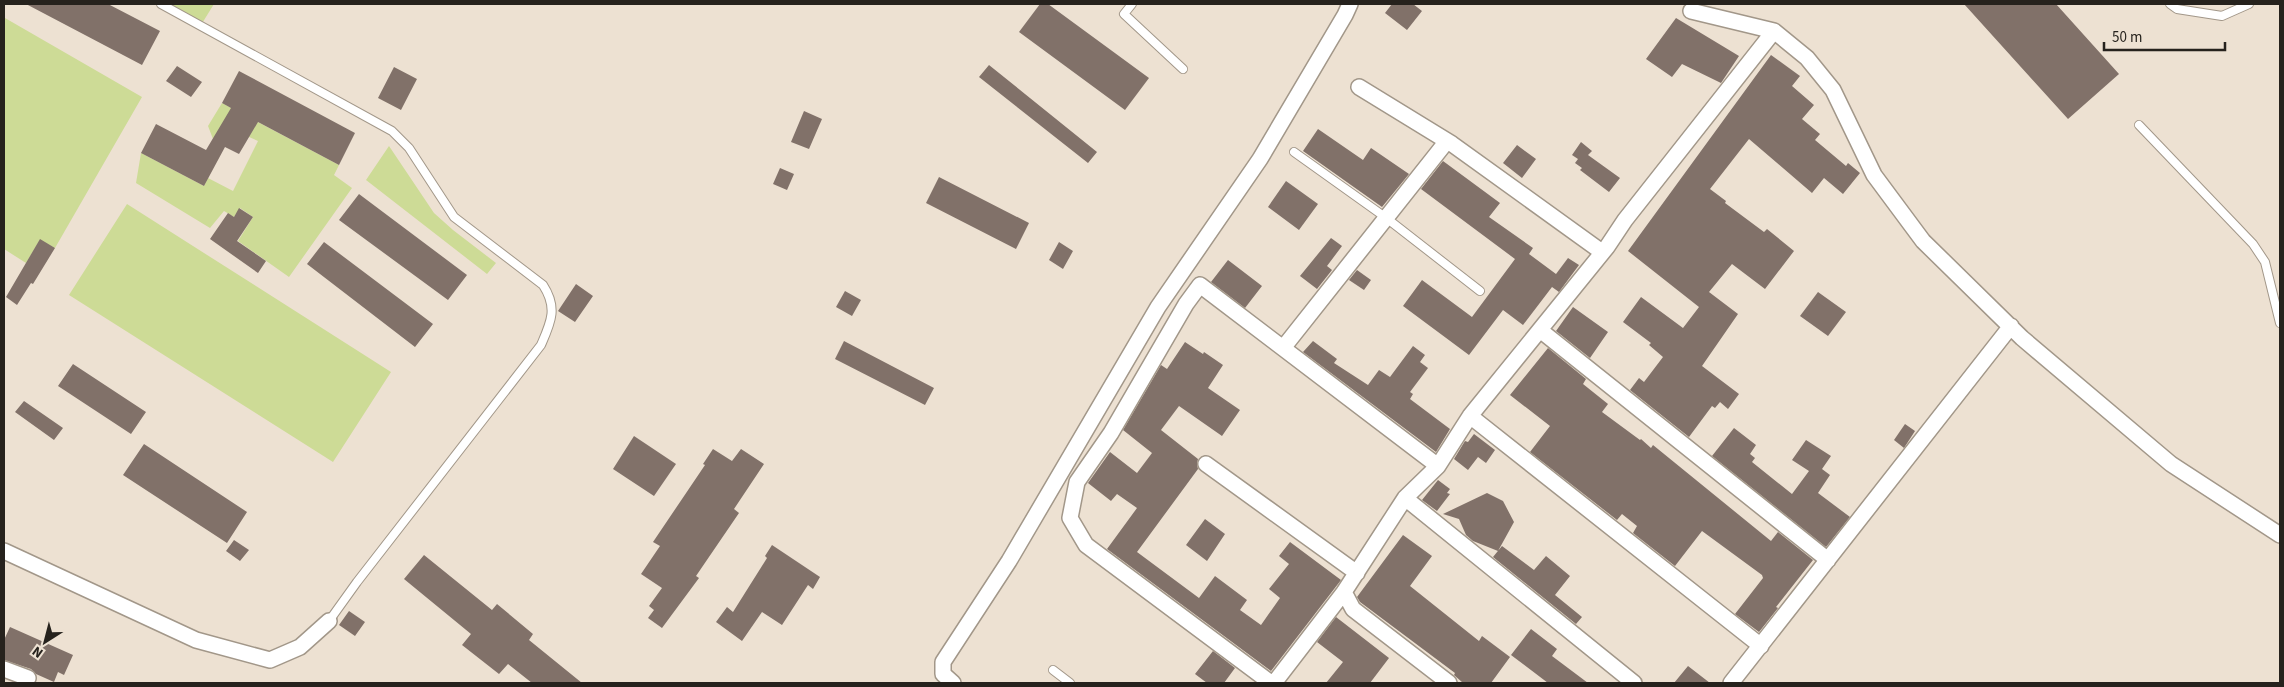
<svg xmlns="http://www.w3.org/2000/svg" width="2284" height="687" viewBox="0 0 2284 687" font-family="'Source Sans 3',sans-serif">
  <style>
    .green { fill: #cddb96 }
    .building { fill: #817169 }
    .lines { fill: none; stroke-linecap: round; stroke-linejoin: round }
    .service-casing { stroke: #a29789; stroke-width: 10 }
    .minor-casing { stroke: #a29789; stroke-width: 18 }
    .service { stroke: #fff; stroke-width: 8 }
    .minor { stroke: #fff; stroke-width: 15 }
  </style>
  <rect width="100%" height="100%" fill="#ede1d2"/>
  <path class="green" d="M161 4H214L201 25Z
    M5 18 142 97 55 248 40 240 26 263 4 249Z
    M222 103 339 165 334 175 352 188 289 277 238 241 253 217 240 208 234 217 224 211 210 228 136 183 141 153 204 186 208 178 233 191 258 141 249 137 213 139 208 126Z
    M389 146 434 213 453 230 496 263 487 274 366 180Z
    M127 204 391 372 333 462 69 295Z"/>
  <path class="building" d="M26 4H108L160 31 142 65Z
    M1040 4H1048L1149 78 1125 110 1019 32Z
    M1392 4H1413L1422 11 1407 30 1385 13Z
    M1964 4H2056L2119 74 2068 119Z
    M1676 18 1739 56 1721 83 1682 64 1672 77 1646 59Z
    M1771 55 1800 76 1792 86 1814 105 1802 119 1820 134 1815 140 1846 166 1848 163 1860 173 1843 194 1824 178 1812 193 1749 139 1710 189 1726 201 1725 203 1764 232 1767 229 1794 251 1765 289 1732 264 1709 292 1738 314 1702 366 1739 394 1728 409 1720 402 1715 408 1712 406 1689 437 1630 390 1639 378 1644 382 1663 357 1649 345 1651 343 1623 322 1641 297 1683 328 1699 307 1628 251Z
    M989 65 1097 152 1088 163 979 77Z
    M177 66 202 82 191 97 166 81Z
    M394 67 417 79 401 110 378 98Z
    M239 71 355 133 339 165 258 122 239 154 225 147 204 186 141 153 156 124 206 150 231 108 222 103Z
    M804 111 822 119 809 149 791 142Z
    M1318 129 1363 160 1371 148 1409 174 1382 207 1303 151Z
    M1581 142 1592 151 1588 155 1620 178 1609 192 1580 170 1582 168 1575 163 1578 159 1572 155Z
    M1517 145 1536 159 1522 178 1503 163Z
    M1443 161 1500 203 1489 217 1533 248 1529 254 1556 274 1568 258 1579 265 1559 292 1552 287 1523 325 1503 310 1469 355 1403 306 1422 280 1472 317 1515 259 1421 189Z
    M780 168 794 174 787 190 773 184Z
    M939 177 1029 223 1016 249 926 203Z
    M1286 181 1318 204 1299 230 1268 207Z
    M359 194 467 275 448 300 339 220Z
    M239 208 253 217 237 241 266 261 258 273 210 239 228 213 234 217Z
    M1331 238 1342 246 1327 266 1332 270 1317 289 1300 276Z
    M40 239 55 248 33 284 31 283 17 305 6 297Z
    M324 242 433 324 415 347 307 264Z
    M1059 242 1073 251 1063 269 1049 260Z
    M1228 260 1262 286 1245 308 1211 282Z
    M1357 270 1371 280 1364 290 1349 280Z
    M576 284 593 296 575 322 558 311Z
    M845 291 861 300 852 316 836 307Z
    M1818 292 1846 312 1828 336 1800 316Z
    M1573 307 1608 332 1590 358 1556 331Z
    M844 341 934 388 925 405 835 359Z
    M1313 341 1337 359 1334 363 1368 385 1379 370 1390 377 1413 346 1425 355 1420 362 1428 368 1410 392 1413 394 1410 399 1450 429 1436 452 1303 352Z
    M1185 342 1203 354 1204 352 1223 365 1208 388 1240 410 1222 436 1179 406 1161 430 1198 459 1197 464 1198 469 1137 552 1199 598 1215 576 1247 600 1240 610 1261 625 1280 598 1269 589 1289 564 1279 556 1290 542 1341 580 1271 671 1107 549 1137 508 1117 494 1111 501 1088 483 1110 452 1137 473 1152 453 1123 430 1161 365 1167 369Z
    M1548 348 1586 379 1583 384 1608 404 1602 412 1640 440 1641 439 1651 448 1653 445 1771 541 1778 532 1813 560 1776 607 1778 608 1759 632 1735 614 1763 578 1762 575 1702 531 1675 566 1633 533 1637 526 1622 514 1617 520 1530 452 1550 426 1510 395Z
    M73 364 146 412 131 434 58 386Z
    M24 401 63 428 54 440 15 412Z
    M1905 424 1915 431 1904 448 1894 440Z
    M1734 428 1756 445 1750 454 1755 458 1752 462 1792 494 1809 471 1792 460 1806 440 1831 456 1822 469 1830 475 1818 493 1850 517 1826 547 1712 456Z
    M1474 434 1495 450 1486 463 1478 457 1468 470 1454 459 1465 441 1468 442Z
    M634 436 676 464 654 496 613 469Z
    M144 444 247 512 227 543 123 475Z
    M713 449 732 461 741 449 764 464 734 509 739 513 696 576 699 578 662 628 648 618 654 610 649 606 662 588 641 574 660 546 653 542 705 465 703 464Z
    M1438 480 1450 489 1447 493 1450 494 1437 511 1422 500Z
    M1487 493 1503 501 1514 522 1498 551 1473 541 1466 535 1459 519 1443 514Z
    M1205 519 1225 534 1207 561 1186 545Z
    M1403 535 1432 556 1410 586 1479 641 1482 636 1510 657 1491 683H1463L1454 675 1455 673 1360 602 1357 597Z
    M234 540 249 550 240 561 226 551Z
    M772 545 820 577 813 589 808 585 782 625 762 612 742 641 716 622 727 607 733 612 767 558 765 556Z
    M1502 546 1534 570 1546 556 1570 576 1555 595 1582 617 1576 624 1493 557Z
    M424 555 492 610 497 604 533 634 529 640 582 683H532L508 664 499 674 462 645 471 634 404 579Z
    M349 611 365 622 355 636 339 625Z
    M1336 617 1389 658 1370 683H1326L1343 662 1317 642Z
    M10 627 73 655 64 675 58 672 54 682 36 674 31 669 4 660V640Z
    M1531 629 1557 649 1552 656 1588 683H1548L1511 655Z
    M1213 651 1235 668 1224 683H1207L1195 674Z
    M1688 666 1710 683H1674Z"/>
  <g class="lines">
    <g class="service-casing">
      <path id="service" d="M161 4 392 131 409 148 454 217 543 285C558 308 551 322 541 345L357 582 329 621
        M1132 4 1124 14 1183 69
        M2170 4 2177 9 2222 16 2249 4
        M2139 125 2253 244 2265 262 2280 323
        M1294 152 1385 217 1480 291
        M1053 670 1070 683"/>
    </g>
    <g class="minor-casing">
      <path id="minor" d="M1691 11 1774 31 1807 58 1833 90 1874 175 1923 241 2022 338 2171 464 2280 535
        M1359 87 1452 144 1602 252
        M1540 330 1828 560
        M1283 348 1447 141
        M1470 416 1761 646
        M1206 464 1357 573
        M1405 498 1634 683
        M4 551 196 640 270 660 300 647 329 621
        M1344 592 1353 609 1449 683
        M4 669 28 678
        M953 683 943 674V662L1009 561 1158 307 1260 159 1345 15 1350 4
        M1271 683 1086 545 1070 518 1077 482 1111 433 1186 304 1200 285 1438 466
        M1274 683 1344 592 1405 498 1438 466 1470 416 1607 247 1625 220 1774 31
        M1731 683 2011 326"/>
    </g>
    <use href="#service" class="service"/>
    <use href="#minor" class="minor"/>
  </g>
  <rect width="2284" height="687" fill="none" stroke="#26221d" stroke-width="10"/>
  <g transform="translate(45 642) rotate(216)" stroke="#ede1d2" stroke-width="4" paint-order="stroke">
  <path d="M0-4L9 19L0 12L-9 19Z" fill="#26221d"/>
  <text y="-8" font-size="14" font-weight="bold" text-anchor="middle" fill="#26221d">N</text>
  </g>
  <path d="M2104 42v8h121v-8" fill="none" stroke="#26221d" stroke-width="2.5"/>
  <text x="2112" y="42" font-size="15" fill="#26221d" stroke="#ede1d2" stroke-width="4" paint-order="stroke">50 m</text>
</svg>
